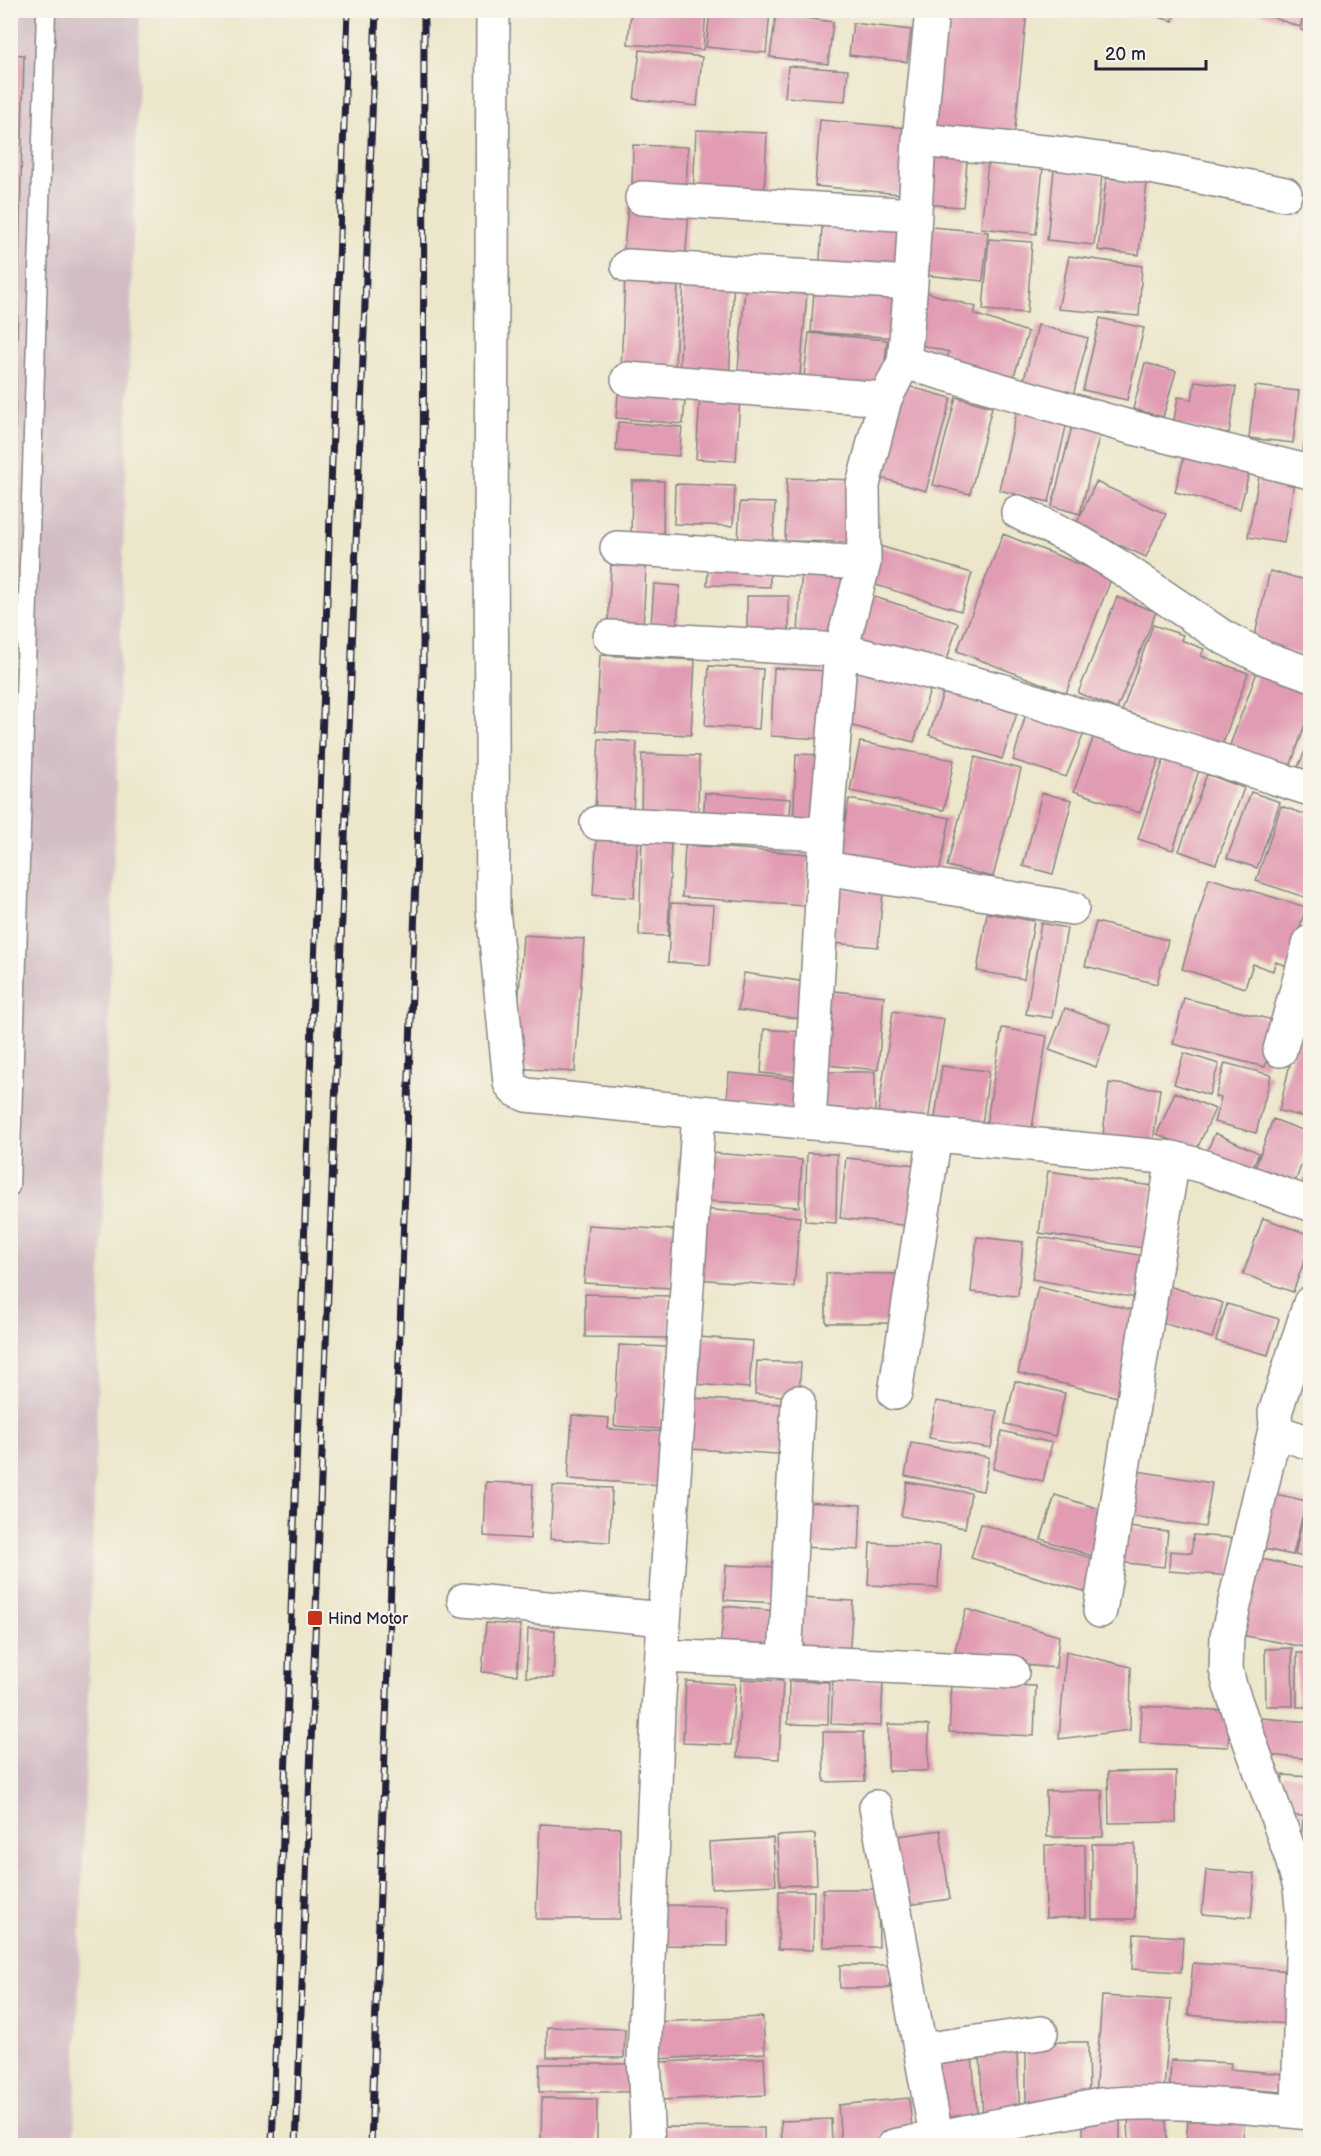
<svg xmlns="http://www.w3.org/2000/svg" width="1321" height="2156" viewBox="0 0 1321 2156" font-family="'Balsamiq Sans',sans-serif">
  <style>
    .industrial { fill: #d2bdc5 }
    .building { fill: #e19bb2 }
    .lines { fill: none; stroke-linecap: round; stroke-linejoin: round }
    .lane-casing { stroke: #878483; stroke-width: 21 }
    .street-casing { stroke: #878483; stroke-width: 36 }
    .lane { stroke: #fff; stroke-width: 18 }
    .street { stroke: #fff; stroke-width: 33 }
    .rail-casing { stroke: #22223b; stroke-width: 7 }
    .rail { stroke: #f7f3e8; stroke-width: 4.5; stroke-dasharray: 14; stroke-linecap: butt }
    .poi-dot { fill: #c8321e; stroke: #f7f3e8; stroke-width: 2 }
    .labels { text-anchor: middle; stroke-width: 4.5; stroke-linejoin: round; paint-order: stroke }
    .poi-label { font-size: 16px; fill: #22223b; stroke: #f7f3e8; text-anchor: start }
  </style>
  <rect width="100%" height="100%" fill="#f7f3e8"/>
  <filter id="ink" filterUnits="userSpaceOnUse"><feTurbulence type="fractalNoise" baseFrequency=".0167" numOctaves="2"/><feDisplacementMap in="SourceGraphic" scale="12" xChannelSelector="R" yChannelSelector="G"/><feConvolveMatrix kernelMatrix="1 2 1 2 8 2 1 2 1" color-interpolation-filters="sRGB"/></filter>
  <filter id="wash" filterUnits="userSpaceOnUse"><feTurbulence type="fractalNoise" baseFrequency=".008" numOctaves="4" result="noise"/><feDisplacementMap in="SourceGraphic" scale="24" xChannelSelector="R" yChannelSelector="G"/><feGaussianBlur stdDeviation="1.35" result="paint"/><feColorMatrix in="noise" values="0 0 0 0 0 0 0 0 0 0 0 0 0 0 0 0 0 1.4 0 .05"/><feComposite in="paint" operator="in"/></filter>
  <g filter="url(#wash)">
    <rect width="100%" height="100%" fill="#ece6cb"/>
    <path class="industrial" d="M11 11H140L74 2145 11 2146Z"/>
    <g id="blocks">
      <path class="building" d="M631 10H706L703 50 628 44Z
        M710 10 770 12 766 53 706 47Z
        M936 10H1027L1014 139 924 129Z
        M1133 10H1175L1173 21Z
        M1252 10H1305L1300 27Z
        M1309 10H1310V33L1301 30Z
        M776 14 833 22 828 64 770 57Z
        M853 23 911 30 907 62 849 55Z
        M640 50 702 57 697 106 634 99Z
        M10 54 24 55 14 469H10Z
        M788 66 848 70 845 101 785 97Z
        M820 120 907 128 901 194 815 186Z
        M696 130 767 133 764 199 693 196Z
        M633 145 688 147 686 189 632 187Z
        M926 147 968 151 963 207 920 204Z
        M988 163 1043 168 1036 234 981 228Z
        M1054 170 1102 175 1094 245 1047 240Z
        M1106 178 1147 182 1139 255 1098 250Z
        M628 206 689 210 685 263 623 258Z
        M823 213 900 219 894 279 819 274Z
        M920 226 988 232 983 281 915 274Z
        M989 239 1032 242 1027 313 983 310Z
        M1069 256 1142 266 1139 316 1058 309Z
        M625 276 678 279 675 374 621 371Z
        M684 277 734 279 729 379 679 377Z
        M745 289 807 294 799 386 737 381Z
        M814 290 900 296 897 338 811 332Z
        M919 290 976 307 974 314 1028 332 1011 385 945 363 949 352 912 343Z
        M1100 318 1144 328 1127 400 1083 390Z
        M1038 325 1088 338 1073 396 1023 383Z
        M809 333 887 340 882 394 803 387Z
        M1145 363 1176 371 1163 417 1133 409Z
        M1195 381 1236 387 1229 433 1173 425 1178 397 1192 399Z
        M896 383 951 398 926 491 871 475Z
        M619 384 686 390 683 424 616 418Z
        M1255 386 1299 391 1293 443 1249 438Z
        M700 396 740 399 736 461 696 459Z
        M956 397 992 407 970 494 933 485Z
        M1019 402 1069 413 1049 502 999 490Z
        M1309 402H1310V452L1303 451Z
        M1074 418 1102 425 1080 514 1052 506Z
        M618 422 682 427 679 456 616 451Z
        M1185 452 1250 469 1240 509 1175 492Z
        M1260 471 1295 476 1284 543 1248 537Z
        M787 478 857 480 855 542 785 541Z
        M632 481H664L663 540 631 539Z
        M1096 482 1166 514 1146 557 1076 525Z
        M675 484 735 486 733 526 674 524Z
        M740 502 775 503 773 545 738 543Z
        M1003 534 1112 577 1066 693 957 651Z
        M876 545 972 573 961 611 866 582Z
        M709 561 770 564V587L707 585Z
        M802 564 846 567 842 637 798 634Z
        M611 565 646 567 643 629 608 628Z
        M1270 571 1310 581V657L1253 643Z
        M654 584 680 586 677 626 651 625Z
        M865 594 958 623 944 670 850 641Z
        M747 596H789V639H747Z
        M1117 597 1156 612 1117 709 1078 693Z
        M1153 625 1183 635 1181 640 1204 649 1201 656 1248 673 1222 746 1122 711Z
        M600 655 695 660 691 735 596 731Z
        M857 659 933 680 914 742 841 723Z
        M709 666 763 669 759 729 705 726Z
        M774 668 828 671 824 739 771 736Z
        M1257 672 1310 691V711L1290 767 1230 745Z
        M947 681 1020 704 1002 759 929 735Z
        M1028 706 1087 726 1066 777 1013 760Z
        M1096 730 1161 753 1140 813 1074 791Z
        M599 739 637 742 633 812 595 810Z
        M1310 740V783L1293 778Z
        M860 742 954 760 944 810 850 791Z
        M642 754 699 756 698 821 641 820Z
        M796 754 823 755 820 831 793 830Z
        M1165 756 1200 767 1173 850 1138 839Z
        M975 757 1021 769 993 877 947 866Z
        M1207 774 1244 788 1216 864 1179 851Z
        M1251 792 1280 802 1257 868 1227 858Z
        M705 793 791 799 789 830 703 824Z
        M1042 793 1072 800 1053 874 1023 866Z
        M849 799 950 818 938 879 838 860Z
        M1281 806 1310 816V899L1256 881Z
        M597 833 638 835 634 898 593 895Z
        M642 840H671L668 936 639 935Z
        M685 845 809 854 805 906 682 897Z
        M1209 878 1306 907 1288 966 1275 962 1273 971 1253 964 1245 988 1182 969Z
        M837 888 883 892 878 947 832 943Z
        M671 903 714 905 710 965 668 962Z
        M987 913 1034 921 1024 979 977 971Z
        M1096 922 1168 940 1157 984 1085 966Z
        M1041 923 1067 928 1052 1018 1026 1014Z
        M523 935 584 939 575 1072 514 1068Z
        M744 973 806 982 801 1019 738 1010Z
        M823 990 884 996 878 1070 816 1064Z
        M1184 998 1277 1021 1265 1067 1173 1044Z
        M1065 1008 1111 1025 1096 1067 1049 1050Z
        M893 1011 944 1019 928 1121 878 1113Z
        M1002 1028 1047 1036 1031 1134 986 1126Z
        M764 1029 802 1032 798 1077 761 1073Z
        M1296 1038 1310 1041V1118L1279 1111Z
        M1184 1053 1219 1064 1209 1095 1174 1084Z
        M1225 1063 1271 1075 1256 1133 1214 1122 1221 1098 1215 1097Z
        M942 1066 989 1071 982 1125 935 1119Z
        M815 1072H875V1115L815 1116Z
        M729 1073 801 1080 798 1109 727 1102Z
        M1109 1083 1160 1089 1152 1149 1102 1143Z
        M1175 1092 1215 1109 1196 1151 1157 1134Z
        M1273 1119 1310 1133V1141L1292 1191 1252 1176Z
        M1215 1133 1259 1153 1248 1177 1204 1158Z
        M712 1153 802 1160 799 1207 709 1201Z
        M807 1153 837 1154 836 1223 805 1221Z
        M846 1158 917 1165 911 1226 840 1218Z
        M1310 1164V1184L1303 1181Z
        M1048 1171 1153 1186 1144 1248 1039 1233Z
        M702 1209 800 1217 794 1287 697 1279Z
        M1263 1218 1310 1235V1245L1293 1292 1243 1274Z
        M588 1225 675 1230 671 1288 584 1283Z
        M977 1237 1023 1242 1018 1296 971 1292Z
        M1040 1237 1144 1256 1136 1298 1032 1279Z
        M826 1273 898 1274 897 1323H826Z
        M1162 1284 1223 1303 1212 1338 1150 1319Z
        M1038 1287 1141 1312 1122 1398 1018 1373Z
        M585 1294 670 1296V1338L585 1337Z
        M1227 1304 1279 1319 1268 1355 1216 1341Z
        M698 1337 753 1341 749 1388 694 1384Z
        M619 1345 666 1347 660 1429 614 1426Z
        M757 1361 801 1363 799 1397 755 1394Z
        M1015 1381 1065 1393 1055 1436 1005 1424Z
        M693 1398 782 1404 779 1454 690 1449Z
        M936 1401 997 1411 991 1448 929 1438Z
        M572 1415 609 1418 608 1429 666 1432 663 1485 568 1479Z
        M1002 1431 1052 1443 1043 1481 993 1469Z
        M911 1443 989 1457 983 1491 905 1476Z
        M1125 1469 1212 1483 1205 1527 1118 1514Z
        M486 1482 533 1484 530 1539 484 1536Z
        M907 1482 971 1493 965 1528 901 1516Z
        M553 1486 612 1488 610 1542 550 1539Z
        M1310 1489V1558L1295 1555 1305 1506 1293 1555 1249 1546 1262 1491 1307 1501Z
        M1055 1495 1106 1511 1092 1556 1041 1539Z
        M803 1502 861 1505 859 1550 801 1547Z
        M981 1524 1097 1560 1087 1592 971 1558Z
        M1121 1526 1168 1532 1164 1567 1117 1562Z
        M1193 1535 1234 1538 1231 1576 1169 1571 1170 1551 1192 1553Z
        M870 1543 940 1546 938 1588 868 1585Z
        M1249 1556 1310 1570V1648L1230 1633Z
        M726 1565 777 1567 776 1603 724 1600Z
        M800 1598 853 1601 849 1658 796 1655Z
        M724 1606 775 1611 772 1653 720 1650Z
        M966 1609 1059 1636 1056 1668 953 1658Z
        M486 1623 520 1625 517 1675 482 1672Z
        M528 1629 555 1630 553 1678 526 1677Z
        M1292 1648 1293 1706H1266L1265 1649Z
        M1066 1651 1131 1667 1130 1730 1059 1739Z
        M1297 1653H1310V1707H1297Z
        M741 1679 783 1681 779 1759 737 1757Z
        M833 1680 883 1681 881 1726 831 1724Z
        M686 1681 735 1684 731 1745 683 1743Z
        M789 1681 829 1682 828 1725 788 1724Z
        M952 1683 1036 1686 1034 1736 949 1732Z
        M1142 1706 1230 1711 1228 1747 1140 1743Z
        M1261 1718 1310 1722V1759L1258 1754Z
        M888 1724 929 1725 928 1771H888Z
        M823 1732H863L865 1781 824 1782Z
        M1176 1771V1822L1109 1823 1108 1772Z
        M1283 1775 1310 1777V1817L1279 1814Z
        M1102 1790 1103 1837H1047L1046 1791Z
        M1303 1820 1310 1821V1868L1297 1866Z
        M540 1824 620 1828V1919H536Z
        M940 1830 950 1899 901 1906 891 1837Z
        M815 1834 817 1884 780 1886 777 1836Z
        M773 1838 776 1885 711 1888 709 1842Z
        M1092 1844H1135V1919H1092Z
        M1045 1845H1085L1086 1917 1046 1918Z
        M1206 1870 1255 1874 1251 1918 1202 1914Z
        M823 1889H878L879 1947H823Z
        M779 1891H814L813 1950 778 1949Z
        M660 1905 728 1906V1946L659 1945Z
        M1134 1934 1183 1937 1181 1972 1132 1969Z
        M1193 1963 1291 1971 1286 2024 1188 2015Z
        M840 1965H890V1988H840Z
        M1102 1996 1171 2000 1163 2102 1095 2097Z
        M763 2017 765 2053 657 2059 655 2022Z
        M547 2027 625 2029 624 2058 547 2057Z
        M1026 2042H1088L1089 2103H1026Z
        M1017 2052 1020 2119 983 2121 980 2053Z
        M972 2057 978 2121 936 2125 930 2061Z
        M764 2058 766 2095 661 2100 660 2062Z
        M1171 2060 1231 2063 1230 2069 1285 2074 1283 2092 1230 2088 1229 2103 1169 2100Z
        M540 2064H629V2092H539Z
        M542 2098 597 2099V2142H541Z
        M909 2098 913 2137 841 2144 838 2105Z
        M1166 2114 1167 2146H1129L1128 2116Z
        M831 2119 832 2146H782L781 2121Z
        M1083 2119H1120V2146H1083Z
        M1188 2119 1244 2122 1243 2146H1186Z
        M661 2127 764 2128V2146H661Z"/>
    </g>
  </g>
  <g filter="url(#ink)">
    <use href="#blocks" fill-opacity="0" stroke="#878483" stroke-width="1.5"/>
    <g class="lines">
      <g class="lane-casing">
        <path id="lane" d="M10 1187 46 10"/>
      </g>
      <g class="street-casing">
        <path id="street" d="M493 10 491 549 493 909 510 1083 514 1089 526 1095 1173 1158 1205 1167 1310 1204
          M919 140 1056 153 1141 165 1285 194
          M642 198 914 215
          M628 266 911 283
          M904 362 1126 426 1310 472
          M628 379 885 399
          M1018 512 1074 539 1117 565 1223 637 1262 657 1310 674
          M617 548 864 563
          M610 637 841 650 1000 690 1310 789
          M597 823 826 834
          M825 868 1072 908
          M1280 1050 1310 942
          M809 1123 826 834 841 650 864 563 863 485 885 399 904 362 911 283 919 140 932 10
          M1310 1303 1275 1413 1276 1425 1280 1433 1310 1443
          M895 1393 935 1135
          M1276 1425 1227 1636 1226 1669 1230 1686 1291 1856 1300 1887 1303 1917 1298 2111
          M464 1600 664 1619
          M1100 1611 1173 1158
          M662 1656 1012 1672
          M785 1662 798 1402
          M876 1807 936 2136
          M921 2050 1041 2033
          M648 2146 644 2060 658 1710 699 1112
          M894 2146 1101 2105C1171 2099 1241 2106 1310 2113"/>
      </g>
      <use href="#lane" class="lane"/>
      <use href="#street" class="street"/>
      <g class="rail-casing">
        <path id="rail" d="M272 2146 348 10
          M296 2146 376 10
          M371 2146 423 681 424 10"/>
      </g>
      <use href="#rail" class="rail"/>
    </g>
  </g>
  <rect class="poi-dot" x="307" y="1610" width="16" height="16" rx="3"/>
  <g class="labels">
    <g class="poi-label">
      <text x="328" y="1624">Hind Motor</text>
    </g>
  </g>
  <rect width="1321" height="2156" fill="none" stroke="#f7f3e8" stroke-width="36"/>
  <path d="M1096 60v9h110v-9" fill="none" stroke="#22223b" stroke-width="3"/>
  <text x="1105" y="60" font-size="18" fill="#22223b" stroke="#f7f3e8" stroke-width="4.5" paint-order="stroke">20 m</text>
</svg>
